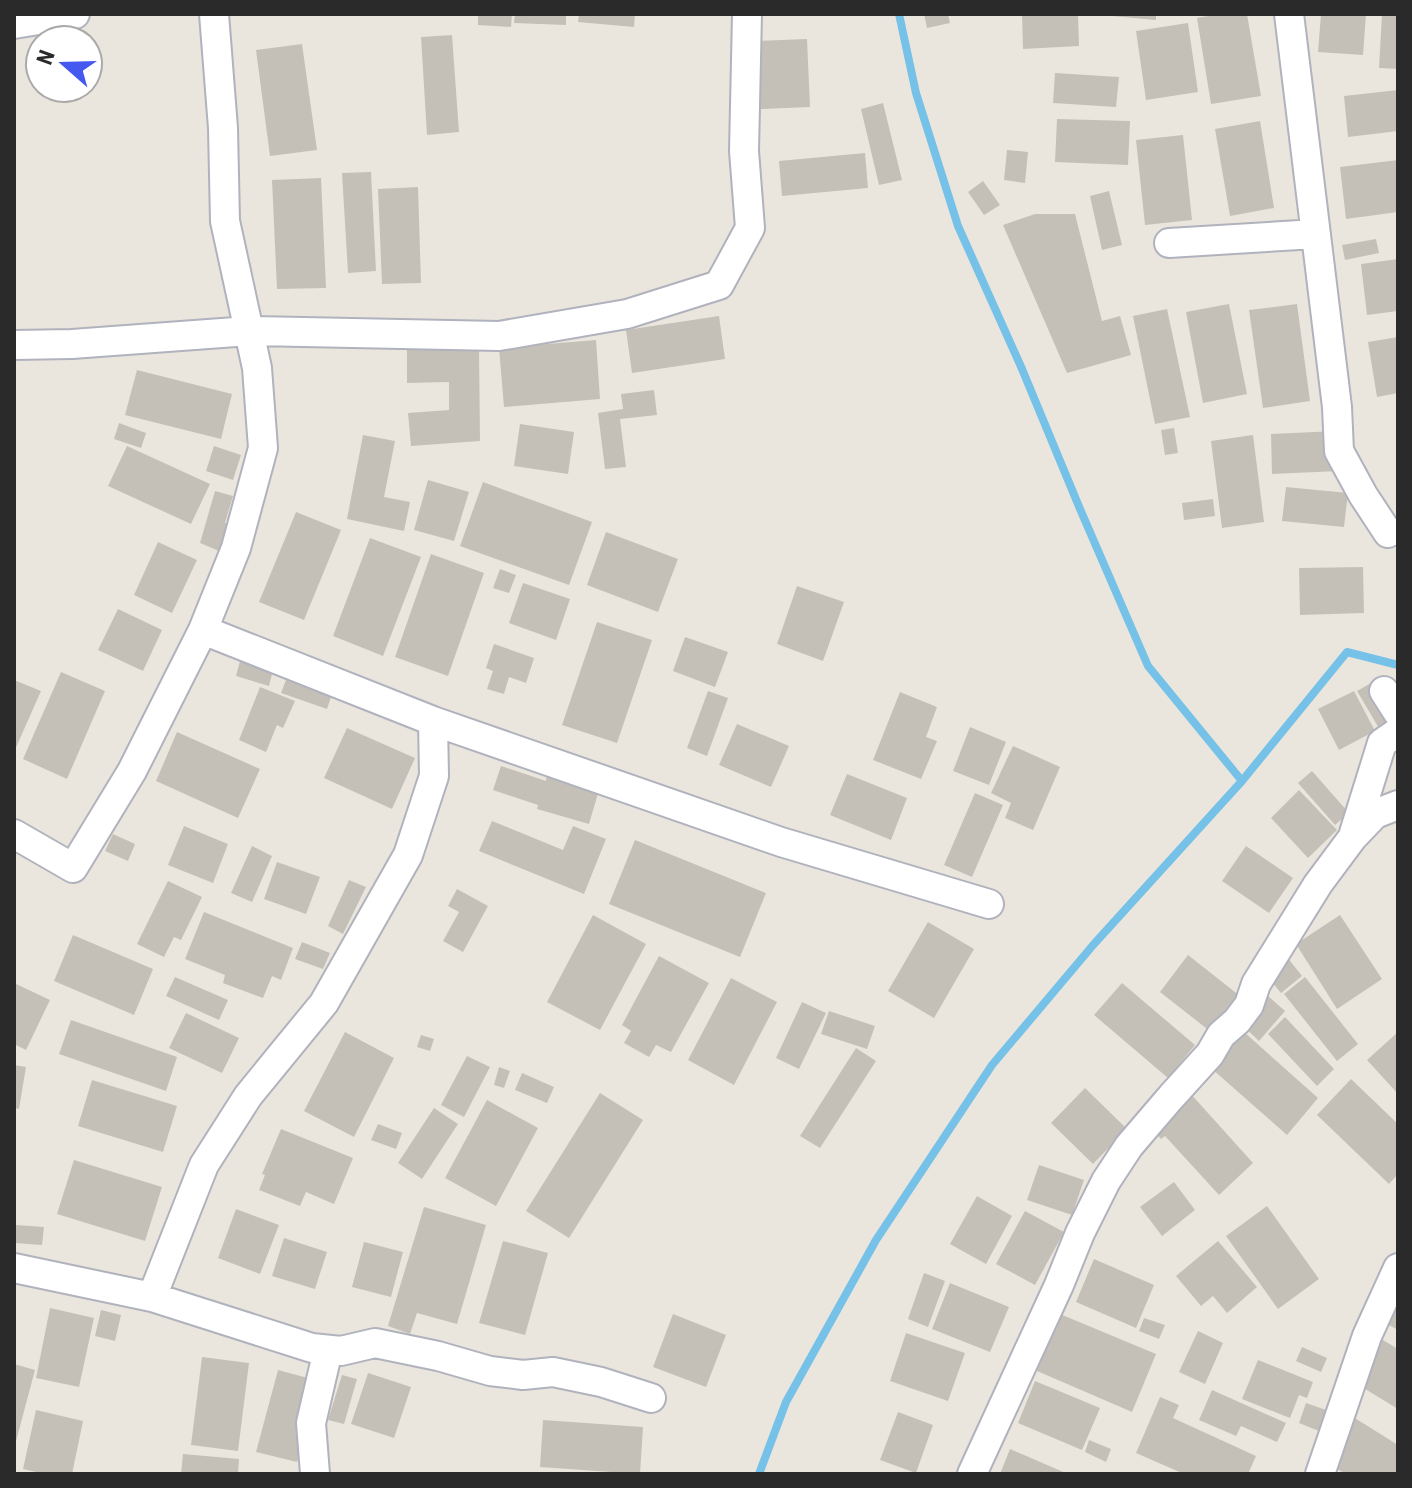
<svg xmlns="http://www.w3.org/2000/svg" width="1412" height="1488" viewBox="0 0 1412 1488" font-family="'Roboto Condensed',sans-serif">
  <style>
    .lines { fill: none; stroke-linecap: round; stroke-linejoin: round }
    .stream { stroke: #75c1e8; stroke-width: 8 }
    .building { fill: #c4c0b8 }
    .street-casing { stroke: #b0b2bd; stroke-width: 32 }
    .street { stroke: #fff; stroke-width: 28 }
  </style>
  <rect width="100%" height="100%" fill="#ebe6dd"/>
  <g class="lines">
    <path class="stream" d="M899 14 916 93 958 226 1022 369 1080 509 1148 666 1242 781
      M759 1474 786 1402 876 1240 992 1065 1094 944 1242 781 1347 652 1398 665"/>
  </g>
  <path class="building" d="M478 14H512L511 27 478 25Z
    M515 14H566V25L514 23Z
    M579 14H635L634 27 578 22Z
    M924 14H948L950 23 927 28Z
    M1022 14H1078L1079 46 1023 49Z
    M1112 14H1156V20L1112 16Z
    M1219 14H1247L1261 96 1211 104 1197 18Z
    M1321 14H1366L1363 55 1318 52Z
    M1382 14H1398V69L1379 68Z
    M1188 23 1198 92 1146 100 1136 31Z
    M452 35 459 132 427 135 421 37Z
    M807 39 810 107 761 109 758 41Z
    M302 44 317 150 270 156 256 50Z
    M1055 73 1119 77 1116 107 1053 103Z
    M1398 90V131L1348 137 1344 96Z
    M883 103 902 180 879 185 861 109Z
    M1057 119 1130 121 1128 165 1055 162Z
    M1260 121 1274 208 1230 216 1215 129Z
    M1183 135 1192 220 1145 225 1136 140Z
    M1007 150 1028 152 1025 183 1004 180Z
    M865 153 868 188 782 196 779 161Z
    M1398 160V212L1346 219 1340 167Z
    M371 172 376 271 348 273 342 173Z
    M321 178 326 288 277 289 272 180Z
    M983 181 1000 205 984 215 968 192Z
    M418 187 421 283 382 284 378 189Z
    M1109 191 1122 245 1102 250 1090 196Z
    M1035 214H1075L1102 321 1120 316 1131 355 1067 373 1003 225Z
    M1376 239 1379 253 1345 260 1342 245Z
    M1398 259V311L1367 315 1361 264Z
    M1229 304 1247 394 1203 403 1186 312Z
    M1297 304 1310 401 1263 408 1249 310Z
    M1167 309 1190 417 1155 424 1133 316Z
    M719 316 725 359 632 373 626 330Z
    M1398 337V393L1377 397 1368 342Z
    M596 340 600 399 504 407 499 348Z
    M479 349 480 441 411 446 408 413 449 410V382L407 383V350Z
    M137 370 232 394 221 439 125 415Z
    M654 390 657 415 620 419 626 467 605 469 598 413 623 409 621 394Z
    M119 423 146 433 141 448 114 439Z
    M520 424 574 432 568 474 514 466Z
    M1174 428 1178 453 1165 455 1161 430Z
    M1337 431 1339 471 1272 474 1271 434Z
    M363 435 395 441 384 497 410 502 404 531 347 519Z
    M1253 435 1264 522 1222 528 1211 441Z
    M127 446 210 484 191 524 108 486Z
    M214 446 241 455 233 480 206 471Z
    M428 480 469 492 454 541 414 530Z
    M483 482 592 522 569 585 460 546Z
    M1286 487 1348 493 1344 527 1282 521Z
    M215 491 233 496 225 523 237 528 226 554 200 543Z
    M1213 499 1215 516 1184 520 1182 503Z
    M296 512 341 530 304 620 259 602Z
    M606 532 678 559 658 612 587 585Z
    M370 538 421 557 383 656 333 636Z
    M158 542 197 560 172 613 134 595Z
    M431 554 484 573 448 676 395 657Z
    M1363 567 1364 613 1300 615 1299 568Z
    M500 569 516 575 509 593 493 588Z
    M523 583 570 599 556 640 509 623Z
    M797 586 844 602 823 661 777 644Z
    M118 609 162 630 143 671 98 650Z
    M597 622 652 640 617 743 562 725Z
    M685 637 728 652 715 687 673 671Z
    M494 644 534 658 526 683 509 677 504 694 487 689 493 671 486 668Z
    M240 661 273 670 269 686 236 676Z
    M61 672 105 691 67 779 23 759Z
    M288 675 333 691 327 709 281 693Z
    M14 680 41 691 14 752Z
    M1373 682 1396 720 1380 730 1357 691Z
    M260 687 295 701 283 728 277 725 266 752 239 740Z
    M708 691 728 698 707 756 687 748Z
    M1354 691 1375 731 1339 750 1318 709Z
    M900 692 937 707 926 737 937 741 921 779 873 760Z
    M737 724 789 746 771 787 719 765Z
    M970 727 1006 742 989 785 953 771Z
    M347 728 415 758 392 809 324 778Z
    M177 732 260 769 238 818 156 781Z
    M1013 746 1060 767 1033 830 1005 818 1011 803 991 793Z
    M501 766 546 781 547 775 599 790 589 824 537 809 538 805 493 790Z
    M1312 771 1349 813 1335 825 1298 783Z
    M847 774 907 798 891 840 830 815Z
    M1299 790 1337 830 1308 858 1271 818Z
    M975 793 1003 805 972 877 944 865Z
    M492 821 563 850 573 826 606 839 584 894 479 851Z
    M184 826 228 844 213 883 168 865Z
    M113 834 135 844 128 861 105 851Z
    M635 840 766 893 740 957 609 904Z
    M252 846 272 856 252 902 231 893Z
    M1246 846 1293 878 1269 913 1222 881Z
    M277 862 320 877 306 914 264 899Z
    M349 880 366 887 343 934 328 926Z
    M168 881 202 897 181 940 174 937 164 957 137 944Z
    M457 889 488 906 463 952 443 941 459 912 448 906Z
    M204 912 293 948 281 980 272 976 263 998 223 983 225 975 185 959Z
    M593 915 646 944 600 1030 547 1002Z
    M1340 915 1382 979 1337 1009 1296 944Z
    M928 922 974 949 934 1018 888 991Z
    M73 935 153 969 134 1015 54 981Z
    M302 942 330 953 323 969 295 959Z
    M1188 955 1240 996 1211 1032 1160 992Z
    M659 956 709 983 671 1052 656 1045 649 1057 624 1043 631 1031 622 1025Z
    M1287 957 1302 976 1281 993 1266 975Z
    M175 977 228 1000 219 1020 166 996Z
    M1305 977 1358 1044 1337 1061 1284 994Z
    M731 978 777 1002 734 1085 688 1060Z
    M14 983 50 1000 26 1050 14 1044Z
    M1122 983 1195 1045 1168 1078 1094 1015Z
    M1268 996 1285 1011 1259 1041 1242 1025Z
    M802 1002 826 1013 799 1069 776 1058Z
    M829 1011 875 1026 867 1049 821 1034Z
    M186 1013 239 1038 222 1073 169 1048Z
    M1285 1017 1334 1069 1317 1086 1268 1034Z
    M71 1020 177 1057 166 1091 59 1054Z
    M345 1032 394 1058 354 1137 304 1111Z
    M1244 1032 1318 1098 1287 1135 1212 1069Z
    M1398 1032V1094L1367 1060Z
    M421 1035 434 1039 430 1051 417 1047Z
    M856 1048 876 1061 820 1148 800 1136Z
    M467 1056 490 1067 464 1117 441 1105Z
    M14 1065 26 1067 19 1109 14 1108Z
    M499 1067 510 1071 504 1088 494 1085Z
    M522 1073 554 1087 547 1103 515 1090Z
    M1351 1079 1398 1124V1174L1389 1184 1317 1115Z
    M92 1080 177 1106 163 1152 78 1126Z
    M1085 1088 1127 1129 1093 1164 1051 1123Z
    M600 1093 643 1120 569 1238 526 1211Z
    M1190 1093 1253 1163 1219 1195 1165 1136 1161 1139 1151 1128Z
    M487 1100 538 1128 496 1206 445 1178Z
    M434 1108 458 1124 422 1179 398 1163Z
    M378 1124 402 1133 396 1149 371 1140Z
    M281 1129 353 1158 334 1204 306 1192 300 1206 259 1190 265 1175 262 1174Z
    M74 1160 162 1187 145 1241 57 1214Z
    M1039 1165 1084 1180 1072 1215 1027 1200Z
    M1174 1182 1195 1210 1162 1236 1140 1207Z
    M977 1196 1012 1216 986 1264 950 1244Z
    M1267 1206 1319 1279 1278 1309 1226 1236Z
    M424 1207 486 1225 457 1324 417 1313 410 1334 388 1326Z
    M236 1209 279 1225 260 1274 218 1258Z
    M1025 1211 1064 1232 1035 1285 996 1264Z
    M16 1225 44 1227 42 1245 15 1243Z
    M284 1238 327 1252 315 1289 272 1276Z
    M503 1241 548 1253 525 1335 479 1323Z
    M1218 1241 1257 1287 1227 1313 1213 1296 1201 1306 1176 1276Z
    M364 1242 403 1252 391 1297 352 1287Z
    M1094 1259 1154 1285 1136 1328 1076 1302Z
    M924 1273 945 1281 928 1327 908 1319Z
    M950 1283 1009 1307 990 1352 932 1329Z
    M1398 1305V1330L1387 1324Z
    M50 1308 94 1318 79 1387 36 1378Z
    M101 1310 121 1315 115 1341 95 1336Z
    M673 1314 726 1335 706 1387 653 1367Z
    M1060 1314 1156 1354 1132 1412 1037 1371Z
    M1144 1318 1165 1325 1159 1339 1139 1331Z
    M1198 1331 1223 1343 1205 1384 1179 1372Z
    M906 1333 965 1353 948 1401 890 1381Z
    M1378 1337 1398 1349V1409L1352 1381Z
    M1302 1347 1327 1358 1321 1372 1296 1361Z
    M202 1357 249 1363 238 1451 191 1445Z
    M1258 1360 1313 1382 1307 1398 1299 1395 1290 1418 1242 1399Z
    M14 1364 35 1370 15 1445H14Z
    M278 1370 319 1381 297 1462 256 1452Z
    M368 1373 411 1387 394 1438 351 1424Z
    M342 1375 357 1379 344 1424 328 1420Z
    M1035 1381 1100 1408 1082 1450 1018 1423Z
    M1212 1390 1286 1423 1277 1442 1241 1426 1236 1436 1199 1420Z
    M1160 1397 1179 1405 1173 1418 1256 1456 1248 1474H1184L1136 1453Z
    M1306 1403 1326 1410 1319 1431 1299 1423Z
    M36 1410 83 1421 72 1474H45L23 1469Z
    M898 1412 933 1425 916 1473 880 1460Z
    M1350 1415 1398 1445V1474H1346L1332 1466Z
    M543 1420 643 1427 640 1474 540 1467Z
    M1089 1440 1111 1449 1106 1462 1085 1452Z
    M1010 1449 1068 1474H1000Z
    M183 1454 239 1459 238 1474H181Z"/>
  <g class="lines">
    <g class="street-casing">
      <path id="street" d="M1289 14 1337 407 1339 451 1363 495 1388 533
        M14 24 75 14
        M1169 243 1316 234
        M14 345 72 344 249 331 499 336 627 314 719 285 750 228 744 151 747 14
        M203 630 433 721 781 842 989 904
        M1384 691 1398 713
        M1354 833 1382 743 1398 732
        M14 834 73 868 132 771 203 630 236 548 263 448 257 368 225 221 223 128 214 14
        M14 1268 152 1297 312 1348 341 1351 375 1343 438 1356 490 1371 523 1375 553 1372 601 1382 651 1398
        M152 1297 204 1165 248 1096 324 1003 408 855 434 776 433 721
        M315 1474 311 1423 328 1350
        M972 1474 1059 1285 1080 1233 1106 1181 1129 1146 1171 1097 1210 1054 1221 1035 1237 1021 1249 1005 1256 984 1318 884 1353 837 1375 814 1398 805
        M1320 1474 1367 1336 1398 1268"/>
    </g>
    <use href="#street" class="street"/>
  </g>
  <rect width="1412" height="1488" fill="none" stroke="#2a2a2a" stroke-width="32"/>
  <g transform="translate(64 64) rotate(290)"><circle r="38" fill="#ffffff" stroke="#aaaaaa" stroke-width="2"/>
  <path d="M0-6L14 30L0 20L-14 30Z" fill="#4558f0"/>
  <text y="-12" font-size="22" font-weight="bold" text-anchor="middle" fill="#2a2a2a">N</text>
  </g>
</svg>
